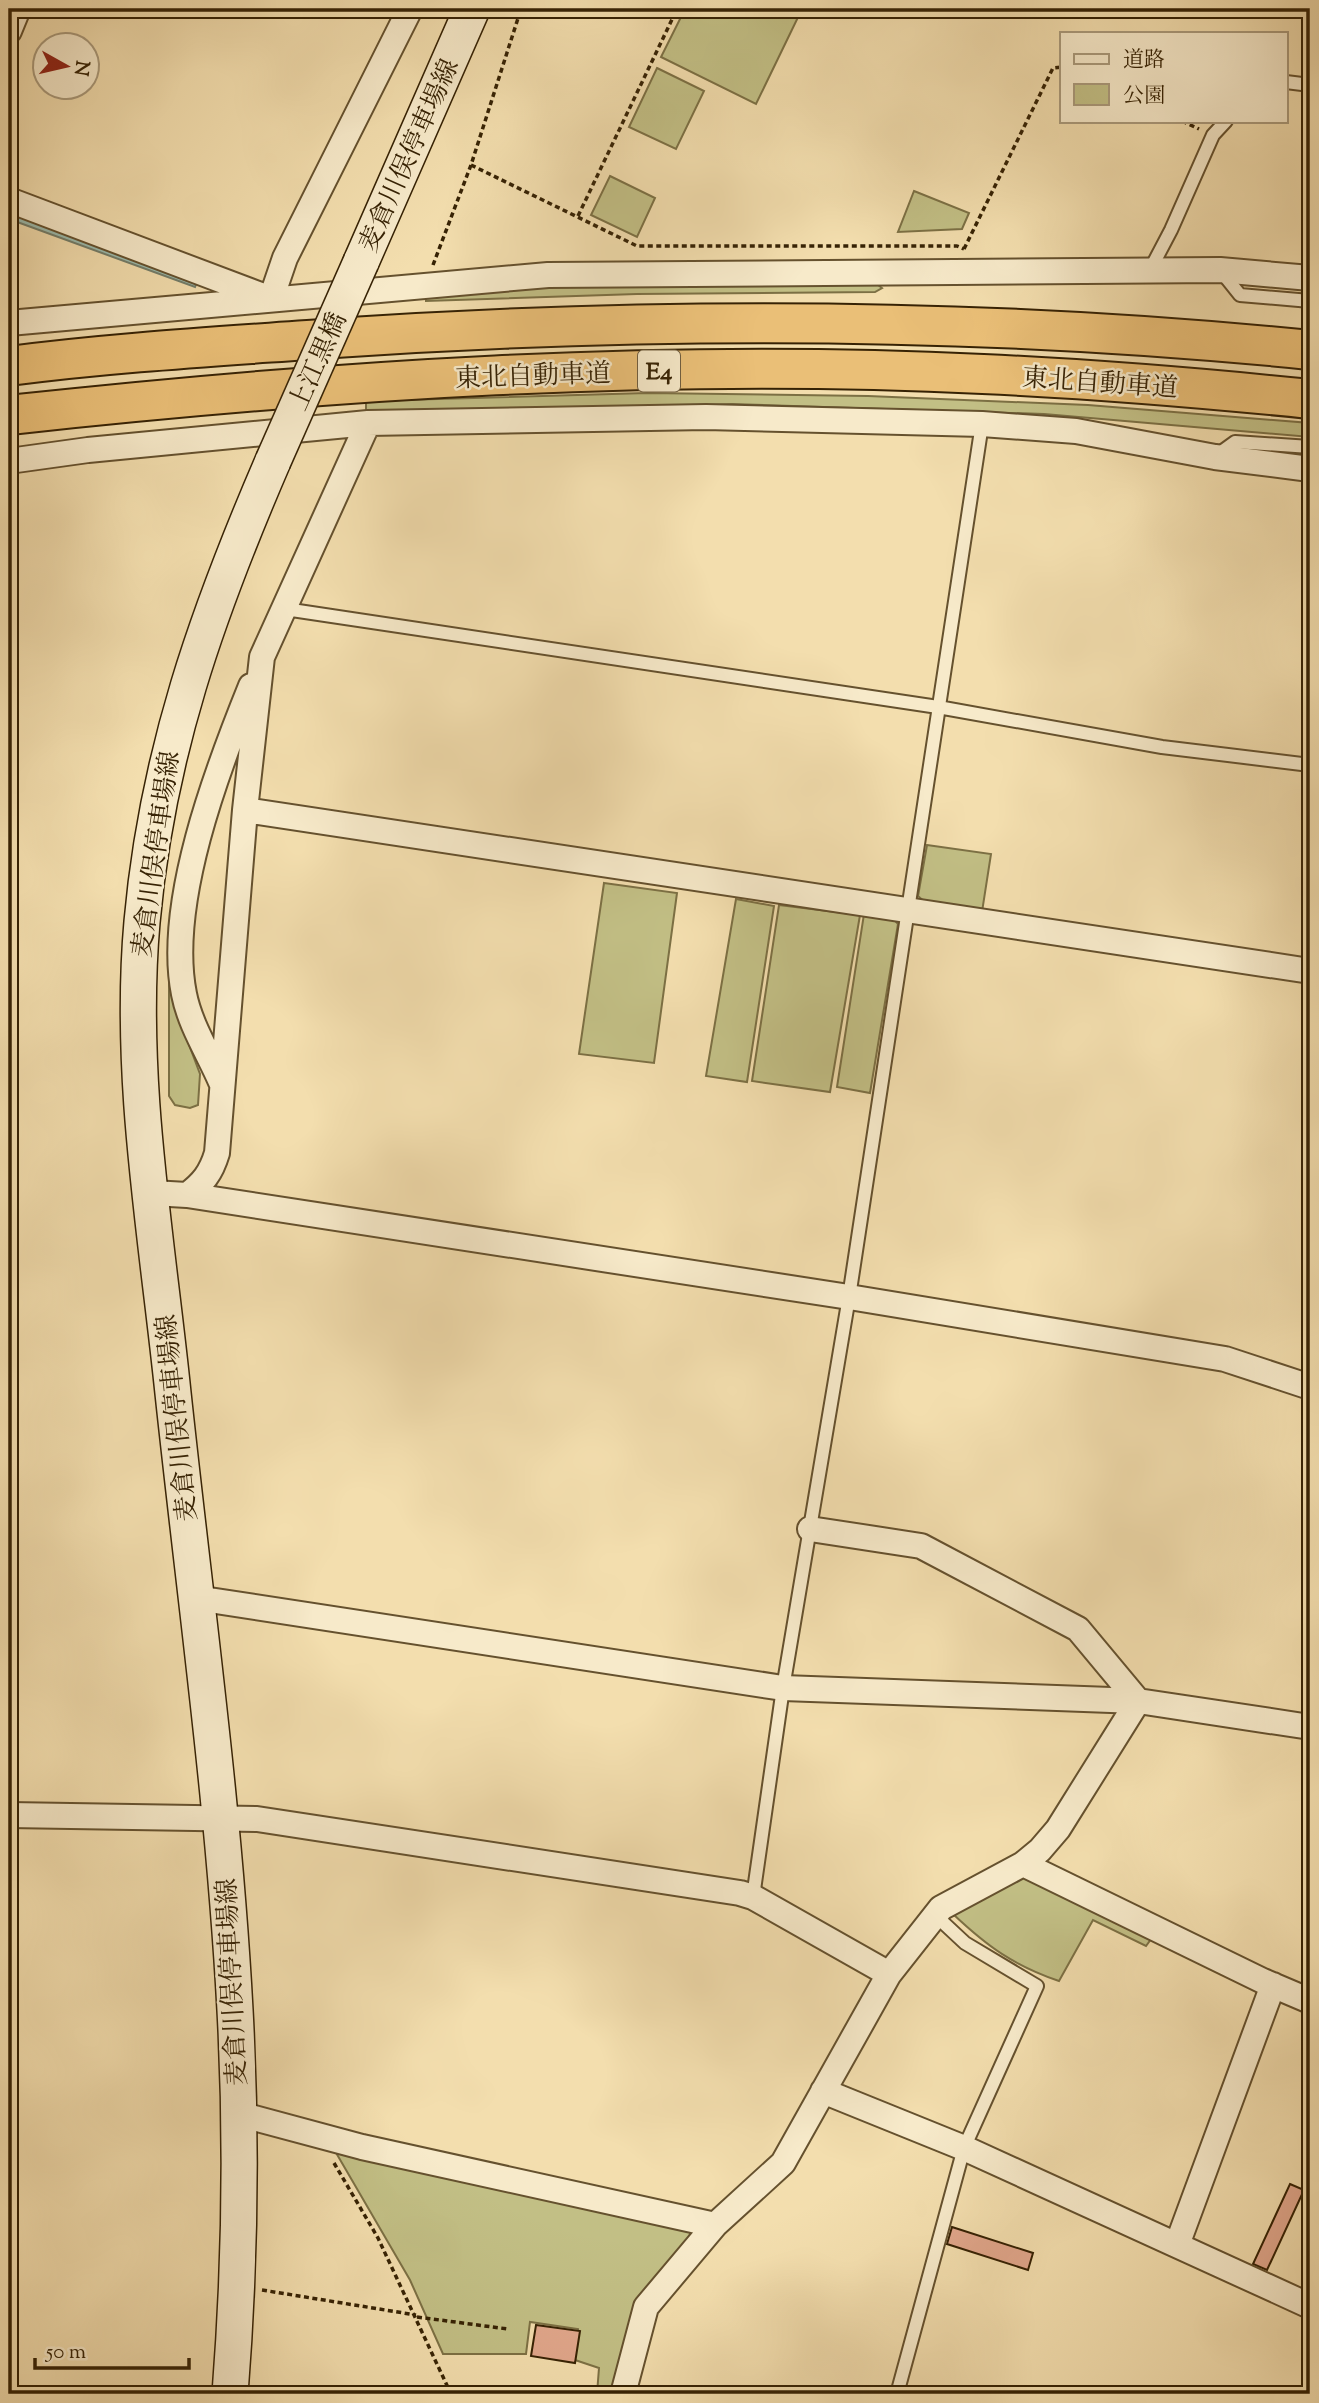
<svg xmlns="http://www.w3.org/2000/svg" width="1319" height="2403" viewBox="0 0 1319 2403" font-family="'Sorts Mill Goudy','Noto Serif JP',serif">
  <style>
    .green { fill: #c2bf85; stroke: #7c7044; stroke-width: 2 }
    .water { fill: #9bbcaf; stroke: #737e6b; stroke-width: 2 }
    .building { fill: #e1a78c; stroke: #362204; stroke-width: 2 }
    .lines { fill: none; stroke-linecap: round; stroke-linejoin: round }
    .service-casing { stroke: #65512e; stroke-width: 16 }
    .minor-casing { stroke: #65512e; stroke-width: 28 }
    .secondary-casing { stroke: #362204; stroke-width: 38 }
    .motorway-casing { stroke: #362204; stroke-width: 42 }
    .path { stroke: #362204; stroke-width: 3.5; stroke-dasharray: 5 3.5; stroke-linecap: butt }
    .service { stroke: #f7eaca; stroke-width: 12 }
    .minor { stroke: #f7eaca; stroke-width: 24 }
    .secondary { stroke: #f7eaca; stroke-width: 35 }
    .motorway { stroke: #eabf77; stroke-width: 38 }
    .secondary-bridge-casing { stroke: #362204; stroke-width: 38; stroke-linecap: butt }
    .secondary-bridge { stroke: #f7eaca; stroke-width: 35 }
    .labels { text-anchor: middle; stroke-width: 5; stroke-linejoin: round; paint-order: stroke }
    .shield { fill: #f7eaca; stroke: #705e3f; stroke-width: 2 }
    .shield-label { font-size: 24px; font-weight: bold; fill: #362204 }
    .street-label { font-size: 26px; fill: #362204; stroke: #f7eaca }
  </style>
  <rect width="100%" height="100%" fill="#f3deae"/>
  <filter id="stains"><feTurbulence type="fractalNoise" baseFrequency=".00286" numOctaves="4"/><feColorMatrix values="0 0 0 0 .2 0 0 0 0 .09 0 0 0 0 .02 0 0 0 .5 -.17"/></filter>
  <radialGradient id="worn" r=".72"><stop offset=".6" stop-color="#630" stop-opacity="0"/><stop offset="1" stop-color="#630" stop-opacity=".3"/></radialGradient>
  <path class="green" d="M685 9H802L756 104 661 57Z
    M657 68 704 91 676 149 629 127Z
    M610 176 655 198 637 237 591 215Z
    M914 191 969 213 962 229 898 232Z
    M873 281 882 288 875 292 637 294 426 301V293L588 283Z
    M647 393 868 396 1088 405 1310 423V437L1044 414 732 404 366 417V401Z
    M927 845 991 854 982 912 928 905 918 896Z
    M604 883 677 893 654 1063 579 1054Z
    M736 899 774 906 747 1082 706 1076Z
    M779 905 860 915 830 1092 752 1081Z
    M864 914 892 917 898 924 870 1093 837 1087Z
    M169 975 188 1042 200 1074 198 1105 190 1108 175 1105 169 1096Z
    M1028 1873 1154 1935 1146 1946 1093 1920 1059 1981C1013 1965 988 1947 953 1914Z
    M335 2151 691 2232 617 2394H597L599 2368 575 2360 578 2329 530 2322 526 2354H443L410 2280Z"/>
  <path class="water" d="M9 213 197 282 195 287 9 219Z"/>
  <path class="building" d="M1290 2184 1304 2190 1267 2270 1253 2264Z
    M952 2227 1033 2253 1028 2270 947 2244Z
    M536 2325 580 2331 575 2363 531 2356Z"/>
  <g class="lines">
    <g class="service-casing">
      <path id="service" d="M1286 82 1310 85
        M1150 270 1171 230 1213 135 1226 121
        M1220 270 1240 295 1310 301
        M1217 455 1235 442 1310 447
        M285 609 938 707 1162 747 1310 765
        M753 1897 783 1688 849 1297 982 424
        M897 2394 964 2148 1037 1986 965 1943 935 1915"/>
    </g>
    <g class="minor-casing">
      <path id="minor" d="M9 31 18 9
        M9 200 271 299 285 258 410 9
        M9 323 548 275 1220 270 1310 278
        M9 461 88 450 368 423 706 417 982 424 1076 431 1215 457 1310 469
        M245 810 1310 971
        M221 1082C209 1054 190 1025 184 994 166 904 217 770 251 686
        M152 1193 187 1195 849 1297 1225 1359 1310 1387
        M187 1195C203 1183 211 1173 217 1153L245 810 262 657 368 423
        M196 1598 783 1688 1138 1701 1310 1727
        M9 1815 257 1819 740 1893 753 1897 889 1974
        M1023 1864 1263 1981 1310 2001
        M823 2091 964 2148 1310 2306
        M239 2114 362 2147 715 2225
        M1177 2245 1273 1985
        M623 2394 646 2307 715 2225 783 2163 889 1974 941 1908 1023 1864 1040 1850 1058 1829 1138 1701 1078 1629 921 1546 810 1529"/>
    </g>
    <g class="secondary-casing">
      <path id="secondary" d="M361 262 472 9
        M230 2394C240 2267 242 2138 235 2010 224 1804 195 1599 173 1393 157 1237 128 1079 142 922 157 754 207 614 273 461"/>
    </g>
    <g class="motorway-casing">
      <path id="motorway" d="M9 366C117 352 226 346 335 338 660 316 986 317 1310 350
        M9 415C331 380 659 358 983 374 1092 379 1202 388 1310 399"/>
    </g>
    <path class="path" d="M1182 121 1199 129
      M471 165 637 246H957L964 249
      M578 216 677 9
      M964 249 1053 68 1062 67
      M433 265 471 165 521 9
      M334 2163 378 2238 451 2394
      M262 2290 416 2315
      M417 2317 508 2329"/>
    <use href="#service" class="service"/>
    <use href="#minor" class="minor"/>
    <use href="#secondary" class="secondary"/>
    <use href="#motorway" class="motorway"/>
    <g class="secondary-bridge-casing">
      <path id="secondary-bridge" d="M273 461 361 262"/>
    </g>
    <use href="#secondary-bridge" class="secondary-bridge"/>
  </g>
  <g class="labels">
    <rect class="shield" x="638" y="350.5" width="42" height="41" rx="5"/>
    <g class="shield-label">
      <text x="659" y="379">E4</text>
    </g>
    <g class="street-label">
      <text transform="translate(408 155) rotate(-66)" y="9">麦倉川俣停車場線</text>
      <text transform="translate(317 361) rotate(-66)" y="9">上江黒橋</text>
      <text transform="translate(533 375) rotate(-2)" y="9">東北自動車道</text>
      <text transform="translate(1100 382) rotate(4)" y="9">東北自動車道</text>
      <text transform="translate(155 854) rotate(-82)" y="9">麦倉川俣停車場線</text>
      <text transform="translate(176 1418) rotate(-96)" y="9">麦倉川俣停車場線</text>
      <text transform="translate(231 1982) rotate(-93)" y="9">麦倉川俣停車場線</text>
    </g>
  </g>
  <rect width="1319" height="2403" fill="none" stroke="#f3deae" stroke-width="35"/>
  <rect x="10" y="10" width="1298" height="2382" fill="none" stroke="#362204" stroke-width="3.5"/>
  <rect x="18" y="18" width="1284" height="2368" fill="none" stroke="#362204" stroke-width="2"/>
  <rect x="1060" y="32" width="228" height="91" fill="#f7eaca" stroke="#aa9a7b" stroke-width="2"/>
  <rect x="1074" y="54" width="35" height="10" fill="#f7eaca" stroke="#aa9a7b" stroke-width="2"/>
  <text x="1123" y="66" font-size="21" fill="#362204">道路</text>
  <rect x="1074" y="84" width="35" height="21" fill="#c2bf85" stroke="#aa9a7b" stroke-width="2"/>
  <text x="1123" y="102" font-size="21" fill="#362204">公園</text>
  <g transform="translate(66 66) rotate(98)"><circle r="33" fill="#f7eaca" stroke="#aa9a7b" stroke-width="2"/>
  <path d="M0-5L12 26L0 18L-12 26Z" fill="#8f2418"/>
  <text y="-10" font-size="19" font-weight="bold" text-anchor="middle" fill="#362204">N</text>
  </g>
  <path d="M35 2358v10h154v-10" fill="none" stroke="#362204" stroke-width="3.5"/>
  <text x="46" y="2358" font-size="21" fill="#362204" stroke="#f7eaca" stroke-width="5" paint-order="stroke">50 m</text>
  <rect width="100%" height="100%" filter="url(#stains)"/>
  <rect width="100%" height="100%" fill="url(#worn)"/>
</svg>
